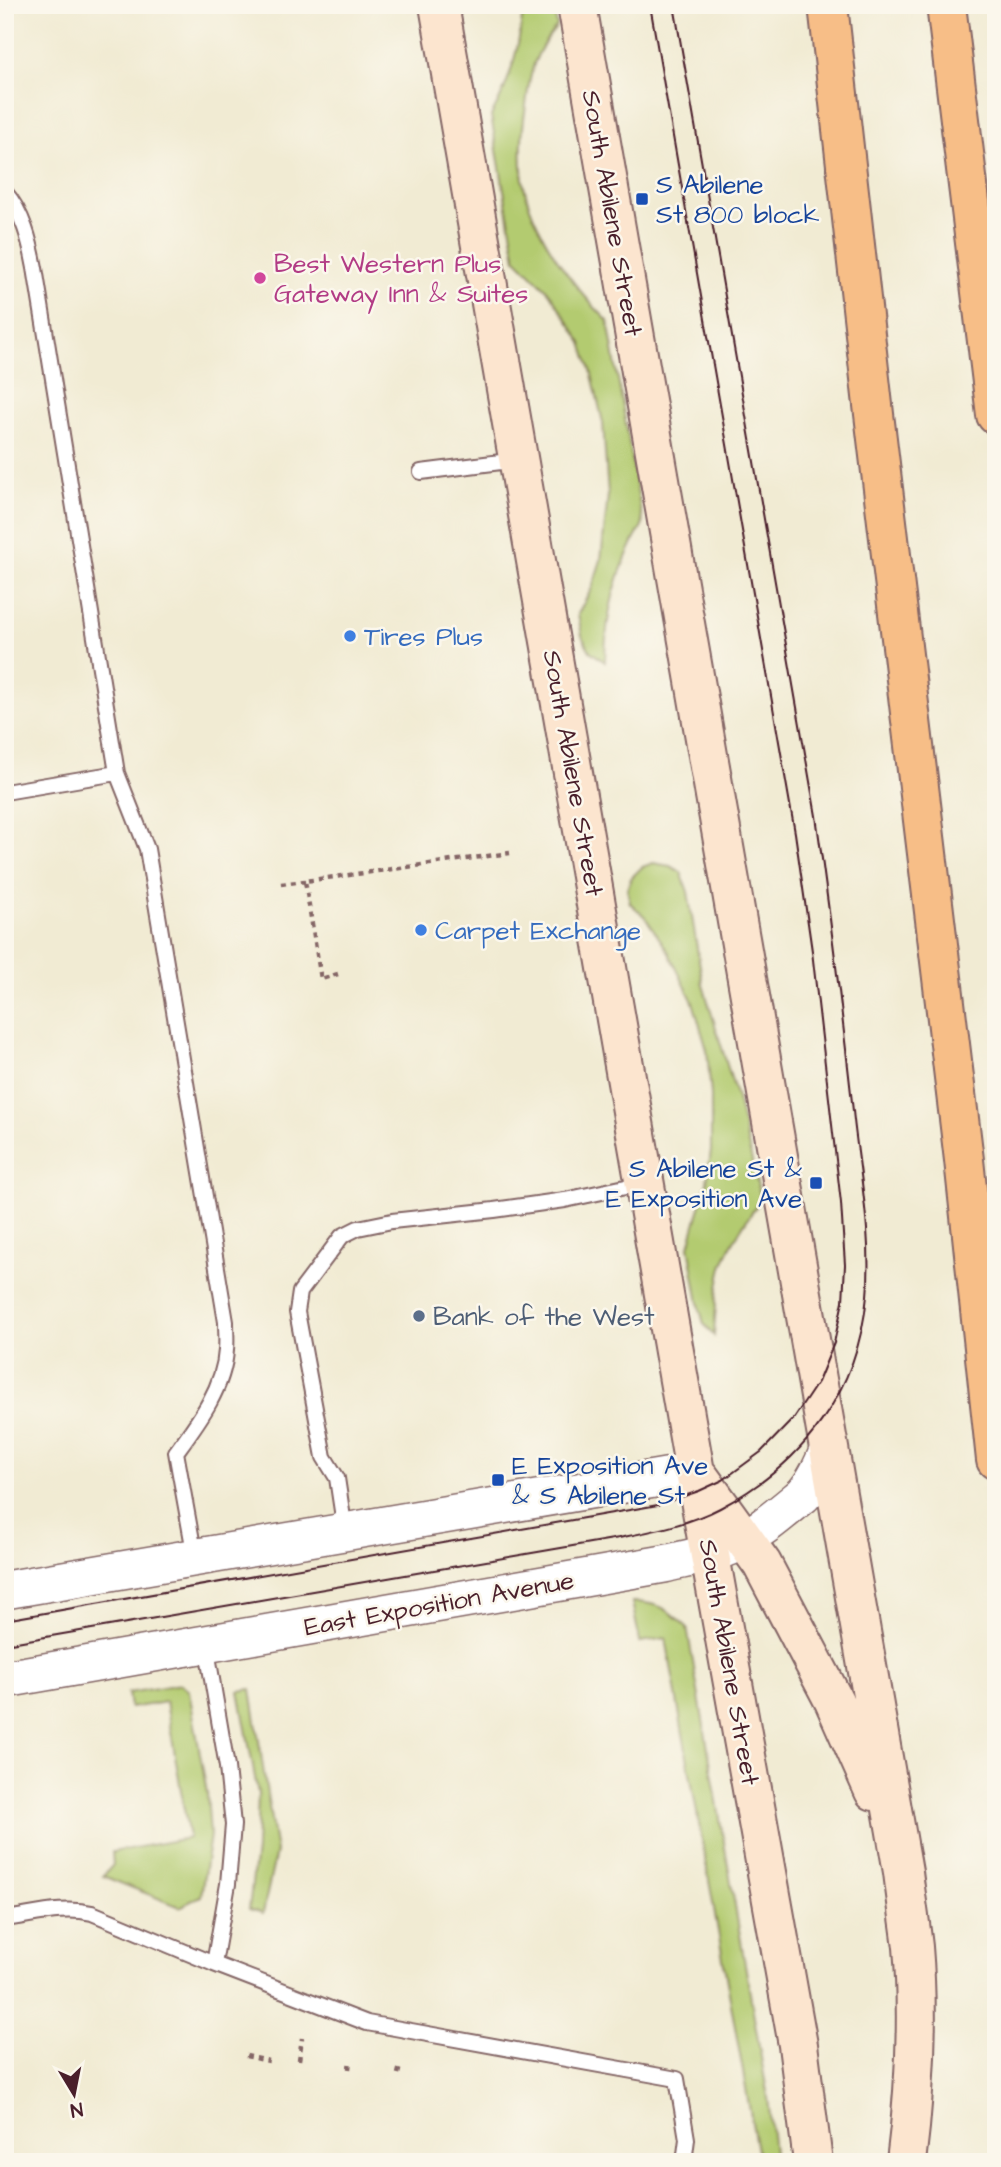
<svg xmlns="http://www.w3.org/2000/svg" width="1001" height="2167" viewBox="0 0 1001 2167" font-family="'Architects Daughter',sans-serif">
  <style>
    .green { fill: #b3cb70; stroke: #7e754e; stroke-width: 2 }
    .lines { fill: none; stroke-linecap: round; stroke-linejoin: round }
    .service-casing { stroke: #846666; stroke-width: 18 }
    .tertiary-casing { stroke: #846666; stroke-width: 40 }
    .secondary-casing { stroke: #846666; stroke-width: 42 }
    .motorway-casing { stroke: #846666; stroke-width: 42 }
    .path { stroke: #846666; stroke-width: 4.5; stroke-dasharray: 5 5; stroke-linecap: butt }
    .service { stroke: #fff; stroke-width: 14 }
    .tertiary { stroke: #fff; stroke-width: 37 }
    .secondary { stroke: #fce5cf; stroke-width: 38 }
    .motorway { stroke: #f7be87; stroke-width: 38 }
    .tram { stroke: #4a1f2b; stroke-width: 2 }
    .transit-dot { fill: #1a4fb4; stroke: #fbf7ec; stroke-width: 2.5 }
    .hotel-dot { fill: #d1479c; stroke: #fbf7ec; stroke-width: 2.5 }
    .shop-dot { fill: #3f7fe0; stroke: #fbf7ec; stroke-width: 2.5 }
    .service-dot { fill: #5c6f8a; stroke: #fbf7ec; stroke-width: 2.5 }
    .labels { text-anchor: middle; stroke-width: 5; stroke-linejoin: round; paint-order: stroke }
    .transit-label { font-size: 26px; fill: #164399; stroke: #fbf7ec; text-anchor: start }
    .street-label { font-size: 26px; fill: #4a1f2b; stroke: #fbf7ec }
    .hotel-label { font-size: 26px; fill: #b23c85; stroke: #fbf7ec; text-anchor: start }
    .shop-label { font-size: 26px; fill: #366cbe; stroke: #fbf7ec; text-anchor: start }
    .service-label { font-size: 26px; fill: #4e5e75; stroke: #fbf7ec; text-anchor: start }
  </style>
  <rect width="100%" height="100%" fill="#fbf7ec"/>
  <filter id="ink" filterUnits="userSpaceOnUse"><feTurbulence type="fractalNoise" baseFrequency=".0143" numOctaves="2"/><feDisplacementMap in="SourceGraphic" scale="14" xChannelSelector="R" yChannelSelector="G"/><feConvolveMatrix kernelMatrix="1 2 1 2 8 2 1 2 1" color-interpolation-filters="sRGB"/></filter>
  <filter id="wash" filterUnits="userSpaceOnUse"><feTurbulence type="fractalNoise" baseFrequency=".00686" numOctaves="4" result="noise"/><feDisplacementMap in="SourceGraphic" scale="28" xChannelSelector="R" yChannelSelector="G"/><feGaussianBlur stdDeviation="1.57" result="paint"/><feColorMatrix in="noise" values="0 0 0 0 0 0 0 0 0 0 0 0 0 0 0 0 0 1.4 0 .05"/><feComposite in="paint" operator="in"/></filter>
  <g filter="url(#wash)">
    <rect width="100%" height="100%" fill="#f1ebd3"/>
    <path class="green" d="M523 5H553L557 26C534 53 530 71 526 105 522 129 520 155 523 180 530 229 573 287 608 321L643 524C618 566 605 613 605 662L590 651 582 636 578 614 592 588 601 560 608 495 603 423 591 370 582 343 549 292 516 259 491 116C510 83 521 43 523 5Z
      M653 863 670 866 681 872 688 892 703 985 737 1098 761 1199C748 1218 726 1249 721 1271 716 1292 715 1315 714 1336L704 1324 700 1309 689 1246 707 1182 711 1150V1095L707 1050 693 1002 668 951 645 917 630 903 627 889 631 878 642 867Z
      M632 1602C661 1603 666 1608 687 1627L768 2098 775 2162H759L666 1638 640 1642Z
      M180 1684 189 1691 207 1793 210 1835 201 1896 180 1907 103 1876 113 1865 112 1852 189 1838 166 1702 130 1708 128 1693Z
      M251 1689 276 1852 263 1913 249 1909 256 1850 258 1794 239 1691Z"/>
  </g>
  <g filter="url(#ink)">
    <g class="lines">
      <g class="service-casing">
        <path id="service" d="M5 192C23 213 30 241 35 268L117 773 147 849 226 1322C226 1331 227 1341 226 1350 224 1388 198 1422 176 1452L195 1557
          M421 472 517 460
          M5 792 117 773
          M345 1531 337 1478 324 1457 297 1312 300 1292 342 1236 358 1228 392 1221 494 1210 565 1200 644 1183
          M206 1644 227 1767 233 1825 228 1884 214 1964
          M5 1919C35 1915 63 1906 92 1913L214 1964 367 2023 677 2079 687 2139 684 2162"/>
      </g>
      <g class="tertiary-casing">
        <path id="tertiary" d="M5 1590 695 1472
          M5 1679 664 1564C685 1559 709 1555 729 1547 756 1535 780 1514 803 1495 815 1482 822 1466 829 1449"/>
      </g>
      <g class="secondary-casing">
        <path id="secondary" d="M439 5 695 1472 798 2045 813 2162
          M577 5 903 1872C906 1897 910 1922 913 1947 919 2018 915 2091 906 2162
          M700 1478 762 1564 834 1701 874 1791"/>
      </g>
      <g class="motorway-casing">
        <path id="motorway" d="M828 5 874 414 964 1160 996 1460
          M946 5 996 415"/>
      </g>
      <path class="path" d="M281 884 305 881
        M338 974 321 979 305 881 510 853
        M246 2056 269 2061
        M299 2060 302 2038
        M349 2069 350 2059
        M398 2074 400 2066"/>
      <use href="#service" class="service"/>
      <use href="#tertiary" class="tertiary"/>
      <use href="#secondary" class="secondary"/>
      <use href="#motorway" class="motorway"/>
      <path class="tram" d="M5 1620 658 1505 699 1491 723 1480 761 1452 794 1418 818 1382 834 1343 843 1301 845 1265 841 1203 812 951 795 833 650 5
        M5 1644 619 1538C653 1531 690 1524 720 1508 804 1464 858 1391 867 1296 873 1235 859 1171 853 1111 842 1012 830 914 816 816L674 5"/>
    </g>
  </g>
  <g class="transit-dot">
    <rect x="635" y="192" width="14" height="14" rx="3.5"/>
    <rect x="809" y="1176" width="14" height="14" rx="3.5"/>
    <rect x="491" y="1473" width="14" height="14" rx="3.5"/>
  </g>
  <circle class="hotel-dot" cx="260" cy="278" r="7"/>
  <g class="shop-dot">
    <circle cx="350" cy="636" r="7"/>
    <circle cx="421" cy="930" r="7"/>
  </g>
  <circle class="service-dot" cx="419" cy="1316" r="7"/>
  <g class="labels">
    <g class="transit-label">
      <text x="656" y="193">S Abilene<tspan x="656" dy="30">St 800 block</tspan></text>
      <text x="802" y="1177" text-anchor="end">S Abilene St &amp;<tspan x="802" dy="30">E Exposition Ave</tspan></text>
      <text x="512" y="1474">E Exposition Ave<tspan x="512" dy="30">&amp; S Abilene St</tspan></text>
    </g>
    <g class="street-label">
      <text transform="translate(613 213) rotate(80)" y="9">South Abilene Street</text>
      <text transform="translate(574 773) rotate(80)" y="9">South Abilene Street</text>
      <text transform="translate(439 1603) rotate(-10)" y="9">East Exposition Avenue</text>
      <text transform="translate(730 1662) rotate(80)" y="9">South Abilene Street</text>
    </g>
    <g class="hotel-label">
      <text x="274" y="272">Best Western Plus<tspan x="274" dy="30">Gateway Inn &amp; Suites</tspan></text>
    </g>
    <g class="shop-label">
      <text x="364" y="645">Tires Plus</text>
      <text x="435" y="939">Carpet Exchange</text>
    </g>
    <g class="service-label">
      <text x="433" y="1325">Bank of the West</text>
    </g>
  </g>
  <rect width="1001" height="2167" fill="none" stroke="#fbf7ec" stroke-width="28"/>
  <g transform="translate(74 2094) rotate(170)" stroke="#fbf7ec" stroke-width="5" paint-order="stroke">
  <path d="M0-5L12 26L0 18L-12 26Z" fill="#4a1f2b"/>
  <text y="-10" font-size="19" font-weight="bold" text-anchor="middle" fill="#4a1f2b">N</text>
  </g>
</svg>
